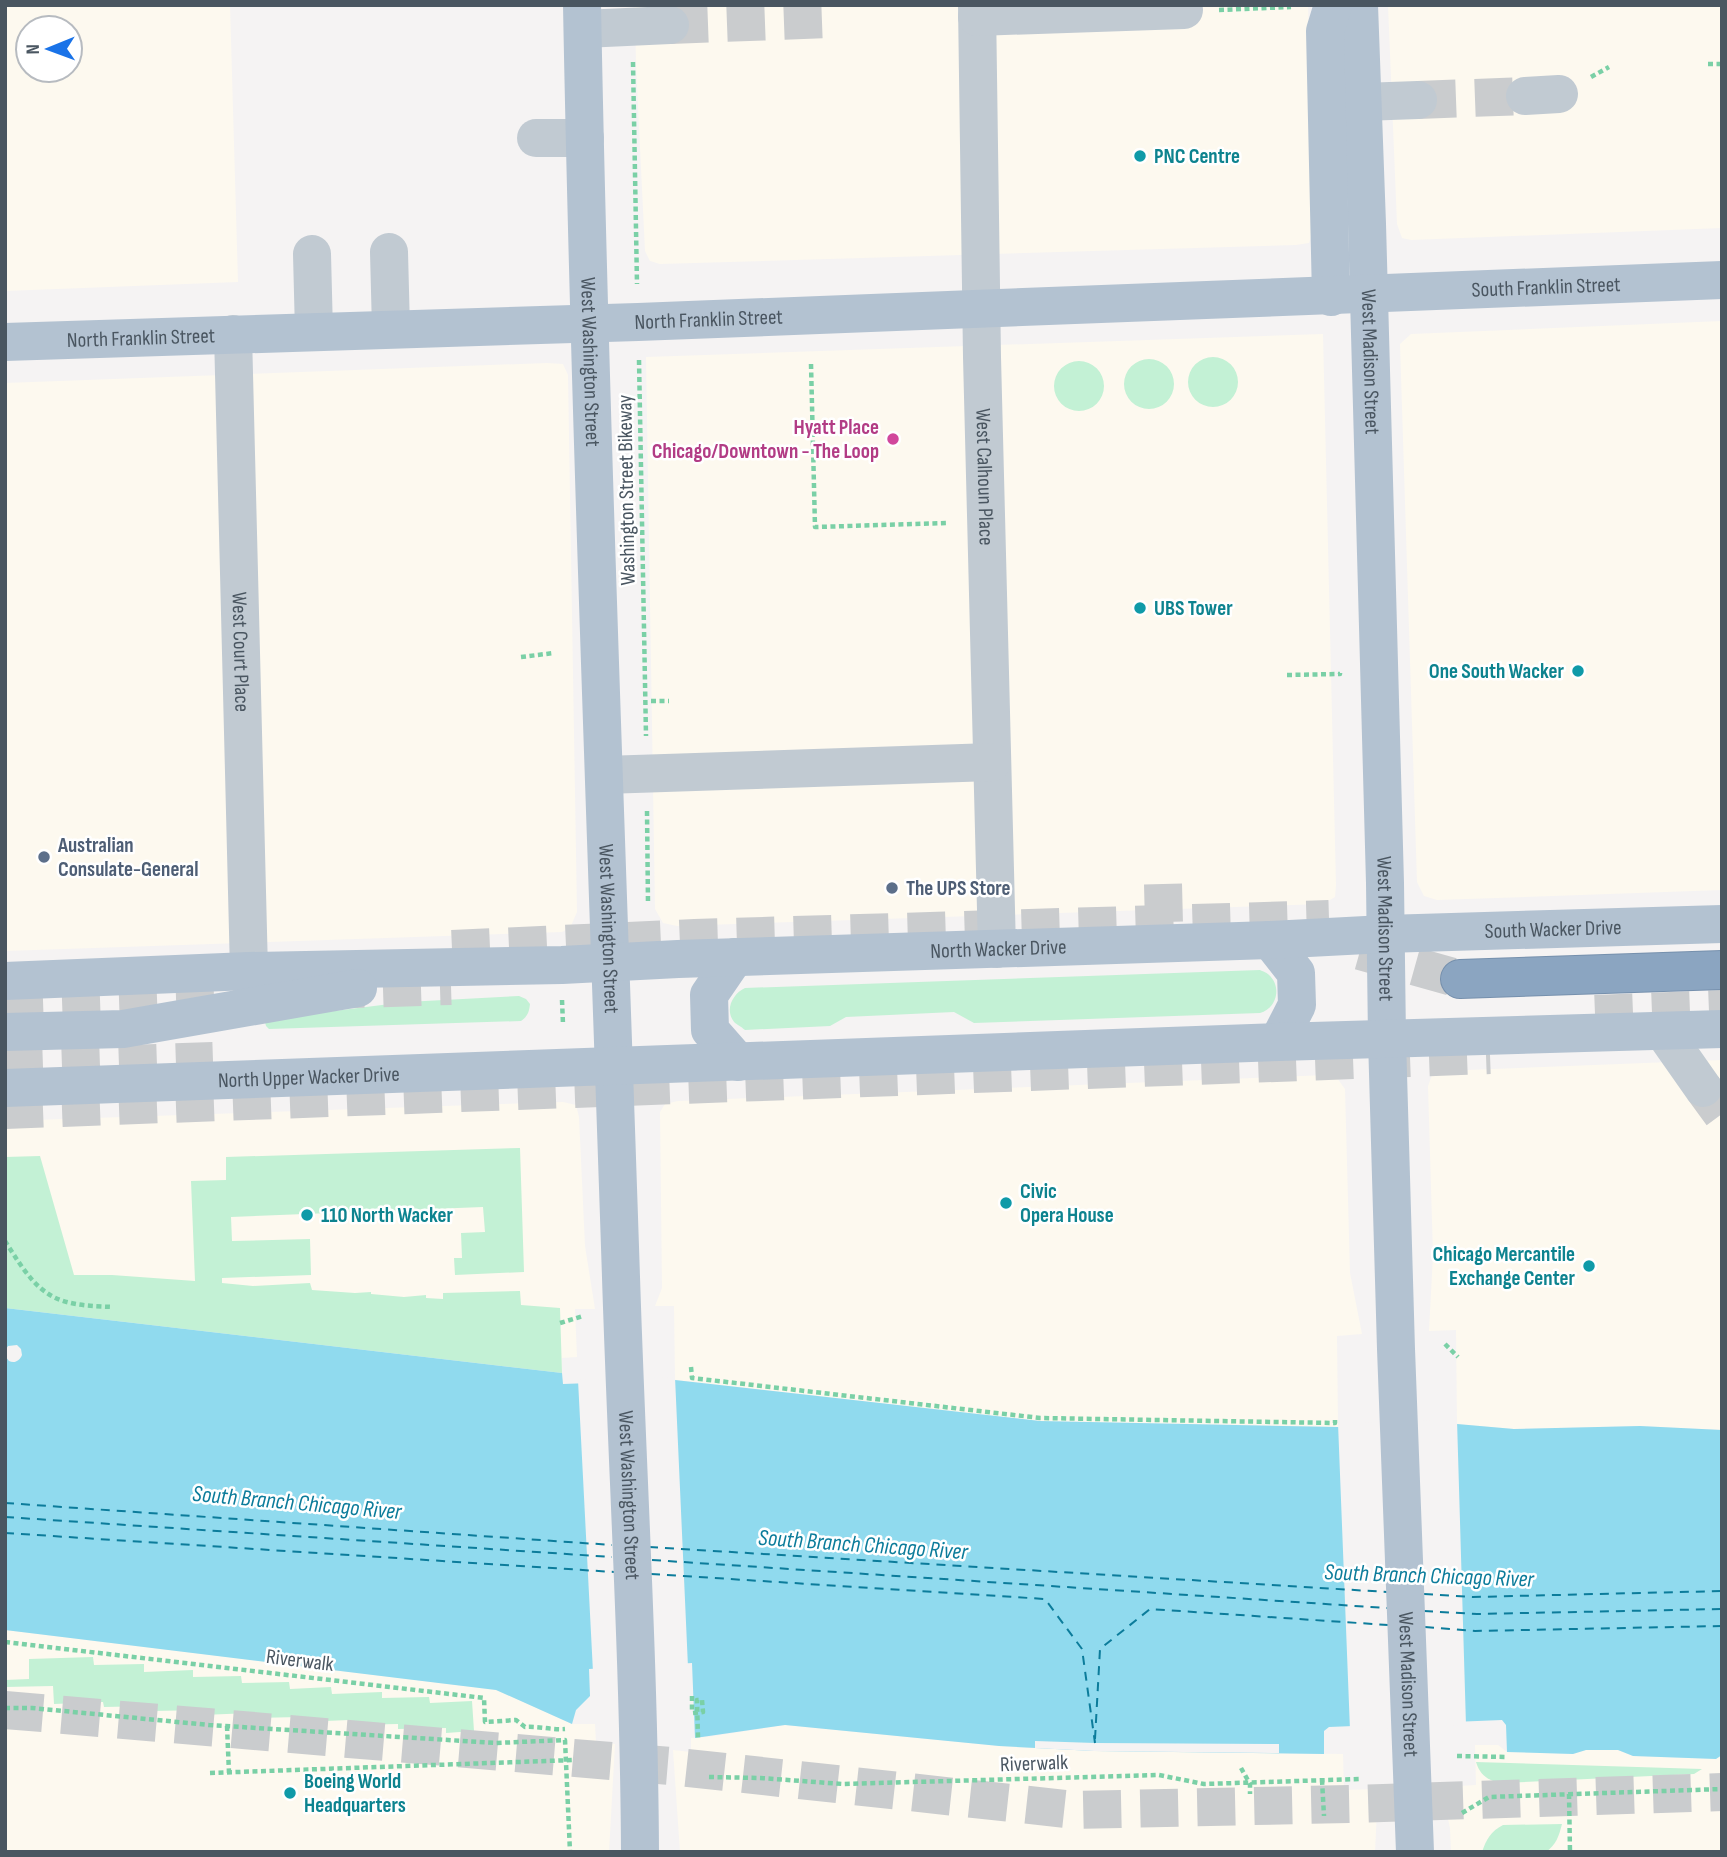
<svg xmlns="http://www.w3.org/2000/svg" width="1727" height="1857" viewBox="0 0 1727 1857" font-family="'Sofia Sans Condensed',sans-serif">
  <style>
    .commercial { fill: #fdf9ef; fill-rule: evenodd }
    .green { fill: #c3f1d5 }
    .water { fill: #90daee }
    .pier { fill: #f5f3f3 }
    .lines { fill: none; stroke-linecap: round; stroke-linejoin: round }
    .ferry { stroke: #0c7c9b; stroke-width: 2; stroke-dasharray: 9 7; stroke-linecap: butt }
    .minor-tunnel { stroke: #caccce; stroke-width: 38; stroke-dasharray: 38 19; stroke-linecap: butt }
    .highway-tunnel { stroke: #caccce; stroke-width: 38; stroke-dasharray: 38 19; stroke-linecap: butt }
    .highway-casing { stroke: #7690ad; stroke-width: 40 }
    .path { stroke: #7ad0a6; stroke-width: 4.5; stroke-dasharray: 5 3.5; stroke-linecap: butt }
    .minor { stroke: #c1cad2; stroke-width: 38 }
    .major { stroke: #b3c2d1; stroke-width: 38 }
    .highway { stroke: #8ba5c1; stroke-width: 38 }
    .culture-dot { fill: #0f9aa8; stroke: #fff; stroke-width: 2.5 }
    .hotel-dot { fill: #d1479c; stroke: #fff; stroke-width: 2.5 }
    .service-dot { fill: #5c6f8a; stroke: #fff; stroke-width: 2.5 }
    .labels { text-anchor: middle; stroke-width: 5; stroke-linejoin: round; paint-order: stroke }
    .culture-label { font-size: 21px; font-weight: bold; fill: #0d838f; stroke: #fff; text-anchor: start }
    .street-label { font-size: 21px; fill: #4a5661; stroke: #fff }
    .hotel-label { font-size: 21px; font-weight: bold; fill: #b23c85; stroke: #fff; text-anchor: end }
    .service-label { font-size: 21px; font-weight: bold; fill: #4e5e75; stroke: #fff; text-anchor: start }
    .water-label { font-size: 23px; font-style: italic; fill: #0c7c9b; stroke: #fff }
  </style>
  <rect width="100%" height="100%" fill="#f5f3f3"/>
  <path class="commercial" d="M5 5H230L238 282 5 291ZM28 28H70V70H28Z
    M635 5H1308L1315 224 1309 243 1296 245 660 264 650 261 645 251 636 65Z
    M1388 5H1722V228L1411 240 1402 238 1397 224Z
    M1722 321V890L1437 900 1424 896 1417 882 1400 344 1411 334Z
    M1323 334 1336 885 1335 897 1323 904 677 926 663 923 655 909 646 357Z
    M547 363 563 364 568 375 577 912 570 928 562 932 5 951V383Z
    M1722 1060V1430L1640 1426 1514 1429 1457 1424 1456 1330 1429 1331 1433 1255 1428 1086 1432 1075 1440 1071Z
    M1327 1075 1337 1078 1345 1089 1350 1273 1362 1334 1337 1336 1338 1427 1040 1421 675 1380 674 1306H655L662 1288 660 1112 665 1104 678 1101Z
    M563 1102 576 1105 579 1117 585 1246 595 1309H575L577 1357 562 1358V1373L5 1308V1121Z
    M5 1630 497 1690 572 1724H595L596 1742 615 1744 609 1852H5Z
    M785 1725 999 1746 1035 1748 1094 1751 1343 1754 1344 1790 1378 1789 1375 1852H680L673 1750 691 1752V1738L707 1737Z
    M1475 1745H1498L1507 1752 1573 1754 1586 1750H1618L1633 1756 1716 1759 1722 1755V1852H1451L1450 1828 1441 1787 1476 1785Z"/>
  <path class="green" d="M1188 382a25 25 0 1 1 50 0a25 25 0 1 1-50 0Z
    M1124 384a25 25 0 1 1 50 0a25 25 0 1 1-50 0Z
    M1054 386a25 25 0 1 1 50 0a25 25 0 1 1-50 0Z
    M1260 970C1262 971 1268 973 1270 976 1282 988 1276 1009 1260 1013L974 1023 954 1012 846 1017 830 1026 745 1030C744 1029 737 1024 735 1023 724 1011 732 994 745 988Z
    M519 996 526 999 530 1004C529 1012 528 1016 521 1021L269 1029 266 1026 265 1022 270 1019 406 1002Z
    M520 1148 524 1272 455 1275 454 1258H462L461 1233 485 1232 483 1207 231 1217 232 1241 310 1239 311 1275 222 1278V1283L253 1286 310 1283 312 1290 355 1293 371 1292V1294L404 1297 426 1295V1298L443 1299V1293L520 1291 521 1305 560 1308 562 1373 5 1308V1157L40 1156 74 1275H112L195 1281 191 1181 226 1180V1157Z
    M93 1657 94 1665 144 1664V1672L193 1670V1677L241 1676 242 1683 289 1682 290 1689 331 1687 332 1694 382 1692V1698L429 1697 430 1703 472 1701 474 1731 446 1733V1728L398 1729V1724L349 1725V1720L301 1722 300 1717 251 1718V1713L202 1715V1710L153 1711 152 1706 104 1707 103 1702 54 1704 53 1686 5 1687V1680L29 1679V1659Z
    M1476 1762 1702 1769 1694 1774 1502 1783C1488 1781 1480 1775 1476 1762Z
    M1562 1824C1559 1836 1556 1845 1546 1852H1482C1486 1840 1491 1831 1503 1825Z"/>
  <path class="water" d="M5 1308 562 1373 563 1384 675 1380 1040 1421 1338 1427 1457 1424 1514 1429 1640 1426 1722 1430V1755L1716 1759 1633 1756 1618 1750H1586L1573 1754 1507 1752 1506 1725 1502 1720 1329 1727 1324 1731V1754L1094 1751 999 1746 785 1725 695 1738 692 1663 589 1669 590 1696 576 1710 572 1724 496 1690 5 1630V1356L9 1361C15 1364 20 1360 22 1355L21 1349 17 1345 8 1346 5 1351Z"/>
  <path class="pier" d="M675 1377 688 1667 593 1672 578 1380Z
    M1457 1420 1466 1725 1350 1730 1338 1423Z
    M1035 1741 1095 1743 1279 1744V1753L1094 1751 1035 1748Z"/>
  <g class="lines">
    <path class="ferry" d="M5 1503 612 1545
      M5 1517 612 1557
      M5 1533 614 1572
      M649 1547 1387 1592
      M652 1560 1387 1608
      M651 1574 1045 1599 1082 1649 1095 1743
      M1424 1594 1473 1597 1722 1591
      M1424 1611 1477 1614 1722 1609
      M1425 1627 1475 1631 1722 1626
      M1095 1739 1100 1649 1150 1609 1388 1625"/>
    <path class="minor-tunnel" d="M670 25 831 19
      M1418 100 1525 96
      M1163 884 1164 924
      M452 949 695 938 1329 919
      M1703 1088 1722 1114
      M5 1110 1490 1055
      M5 1710 670 1766 1075 1810 1350 1804 1722 1792"/>
    <path class="highway-tunnel" d="M1360 951 1460 979
      M326 990 451 986
      M5 1001 265 992
      M1595 1014 1722 1009
      M5 1068 213 1061"/>
    <g class="highway-casing">
      <path id="highway" d="M1460 979 1722 970"/>
    </g>
    <path class="path" d="M1219 10 1291 7
      M633 62 637 284
      M1708 64H1722
      M1591 77 1609 67
      M639 360 646 736
      M811 364 815 527 948 523
      M521 657 554 653
      M1287 675 1340 674V673
      M651 701H669
      M647 811 648 904
      M562 1000 563 1024
      M5 1241C16 1258 30 1282 47 1293 65 1306 92 1306 113 1307
      M560 1323 583 1316
      M1445 1344 1458 1357
      M691 1367 692 1378 1040 1418 1335 1423V1418
      M5 1642 484 1698 485 1722 516 1720 525 1727C539 1726 551 1730 565 1729
      M692 1696V1713
      M5 1708H32L209 1725 496 1743 565 1740 570 1852
      M693 1713 703 1712 702 1700H697L698 1738
      M227 1726 229 1773
      M1457 1756 1506 1757
      M1241 1768 1250 1784V1794
      M210 1773 574 1760
      M709 1777 760 1778 843 1784 1159 1775 1204 1784 1360 1779
      M1322 1780 1324 1816
      M1569 1794 1570 1852
      M1462 1813 1489 1797 1722 1789"/>
    <g class="minor">
      <path id="s1" d="M977 5 982 357 997 949"/>
      <path d="M977 17 1184 10"/>
      <path d="M583 29 670 25"/>
      <path d="M1525 96 1559 94"/>
      <path d="M1362 102 1418 100"/>
      <path d="M536 138H585"/>
      <path d="M389 252 391 329"/>
      <path d="M312 254 314 332"/>
      <path id="s2" d="M233 334 249 971"/>
      <path d="M604 775 992 762"/>
      <path d="M1663 1031 1703 1088"/>
    </g>
    <g class="major">
      <path id="s3" d="M582 5C590 429 607 853 621 1277 627 1468 639 1660 640 1852"/>
      <path id="s4" d="M1359 5 1367 224 1385 883 1387 1039 1396 1349 1415 1852"/>
      <path d="M1331 297 1325 31 1333 5"/>
      <path id="s5" d="M5 342 638 322 1722 280"/>
      <path d="M1270 940 1296 973 1297 1005 1278 1042"/>
      <path d="M735 957 709 995 710 1030 738 1062"/>
      <path id="s6" d="M5 981 249 971 562 965 678 959 1270 940 1385 934 1722 924"/>
      <path d="M5 1032 123 1029 358 988"/>
      <path id="s7" d="M5 1088 1278 1042 1722 1029"/>
    </g>
    <use href="#highway" class="highway"/>
  </g>
  <g class="culture-dot">
    <circle cx="1140" cy="156" r="7"/>
    <circle cx="1140" cy="608" r="7"/>
    <circle cx="1578" cy="671" r="7"/>
    <circle cx="1006" cy="1203" r="7"/>
    <circle cx="307" cy="1215" r="7"/>
    <circle cx="1589" cy="1266" r="7"/>
    <circle cx="290" cy="1793" r="7"/>
  </g>
  <circle class="hotel-dot" cx="893" cy="439" r="7"/>
  <g class="service-dot">
    <circle cx="44" cy="857" r="7"/>
    <circle cx="892" cy="888" r="7"/>
  </g>
  <g class="labels">
    <g class="culture-label">
      <text x="1154" y="163">PNC Centre</text>
      <text x="1154" y="615">UBS Tower</text>
      <text x="1564" y="678" text-anchor="end">One South Wacker</text>
      <text x="1020" y="1198">Civic<tspan x="1020" dy="24">Opera House</tspan></text>
      <text x="321" y="1222">110 North Wacker</text>
      <text x="1575" y="1261" text-anchor="end">Chicago Mercantile<tspan x="1575" dy="24">Exchange Center</tspan></text>
      <text x="304" y="1788">Boeing World<tspan x="304" dy="24">Headquarters</tspan></text>
    </g>
    <g class="street-label">
      <text dy="7" stroke="none"><textPath href="#s5" startOffset="1542">South Franklin Street</textPath></text>
      <text dy="7" stroke="none"><textPath href="#s5" startOffset="704">North Franklin Street</textPath></text>
      <text dy="7" stroke="none"><textPath href="#s5" startOffset="136">North Franklin Street</textPath></text>
      <text dy="7" stroke="none"><textPath href="#s3" startOffset="357">West Washington Street</textPath></text>
      <text dy="7" stroke="none"><textPath href="#s4" startOffset="357">West Madison Street</textPath></text>
      <text dy="7" stroke="none"><textPath href="#s1" startOffset="472">West Calhoun Place</textPath></text>
      <text transform="translate(626 490) rotate(-91)" y="7">Washington Street Bikeway</text>
      <text dy="7" stroke="none"><textPath href="#s2" startOffset="318">West Court Place</textPath></text>
      <text dy="7" stroke="none"><textPath href="#s3" startOffset="924">West Washington Street</textPath></text>
      <text dy="7" stroke="none"><textPath href="#s4" startOffset="924">West Madison Street</textPath></text>
      <text dy="7" stroke="none"><textPath href="#s6" startOffset="1549">South Wacker Drive</textPath></text>
      <text dy="7" stroke="none"><textPath href="#s6" startOffset="994">North Wacker Drive</textPath></text>
      <text dy="7" stroke="none"><textPath href="#s7" startOffset="304">North Upper Wacker Drive</textPath></text>
      <text dy="7" stroke="none"><textPath href="#s3" startOffset="1491">West Washington Street</textPath></text>
      <text transform="translate(300 1660) rotate(7)" y="7">Riverwalk</text>
      <text dy="7" stroke="none"><textPath href="#s4" startOffset="1680">West Madison Street</textPath></text>
      <text transform="translate(1034 1763) rotate(-2)" y="7">Riverwalk</text>
    </g>
    <g class="hotel-label">
      <text x="879" y="434">Hyatt Place<tspan x="879" dy="24">Chicago/Downtown - The Loop</tspan></text>
    </g>
    <g class="service-label">
      <text x="58" y="852">Australian<tspan x="58" dy="24">Consulate-General</tspan></text>
      <text x="906" y="895">The UPS Store</text>
    </g>
    <g class="water-label">
      <text transform="translate(297 1502) rotate(5)" y="8">South Branch Chicago River</text>
      <text transform="translate(863 1544) rotate(4)" y="8">South Branch Chicago River</text>
      <text transform="translate(1429 1575) rotate(2)" y="8">South Branch Chicago River</text>
    </g>
  </g>
  <rect width="1727" height="1857" fill="none" stroke="#4a5661" stroke-width="14"/>
  <g transform="translate(49 49) rotate(269)"><circle r="33" fill="#ffffff" stroke="#b7bbc0" stroke-width="2"/>
  <path d="M0-5L12 26L0 18L-12 26Z" fill="#1a73e8"/>
  <text y="-10" font-size="19" font-weight="bold" text-anchor="middle" fill="#4a5661">N</text>
  </g>
</svg>
